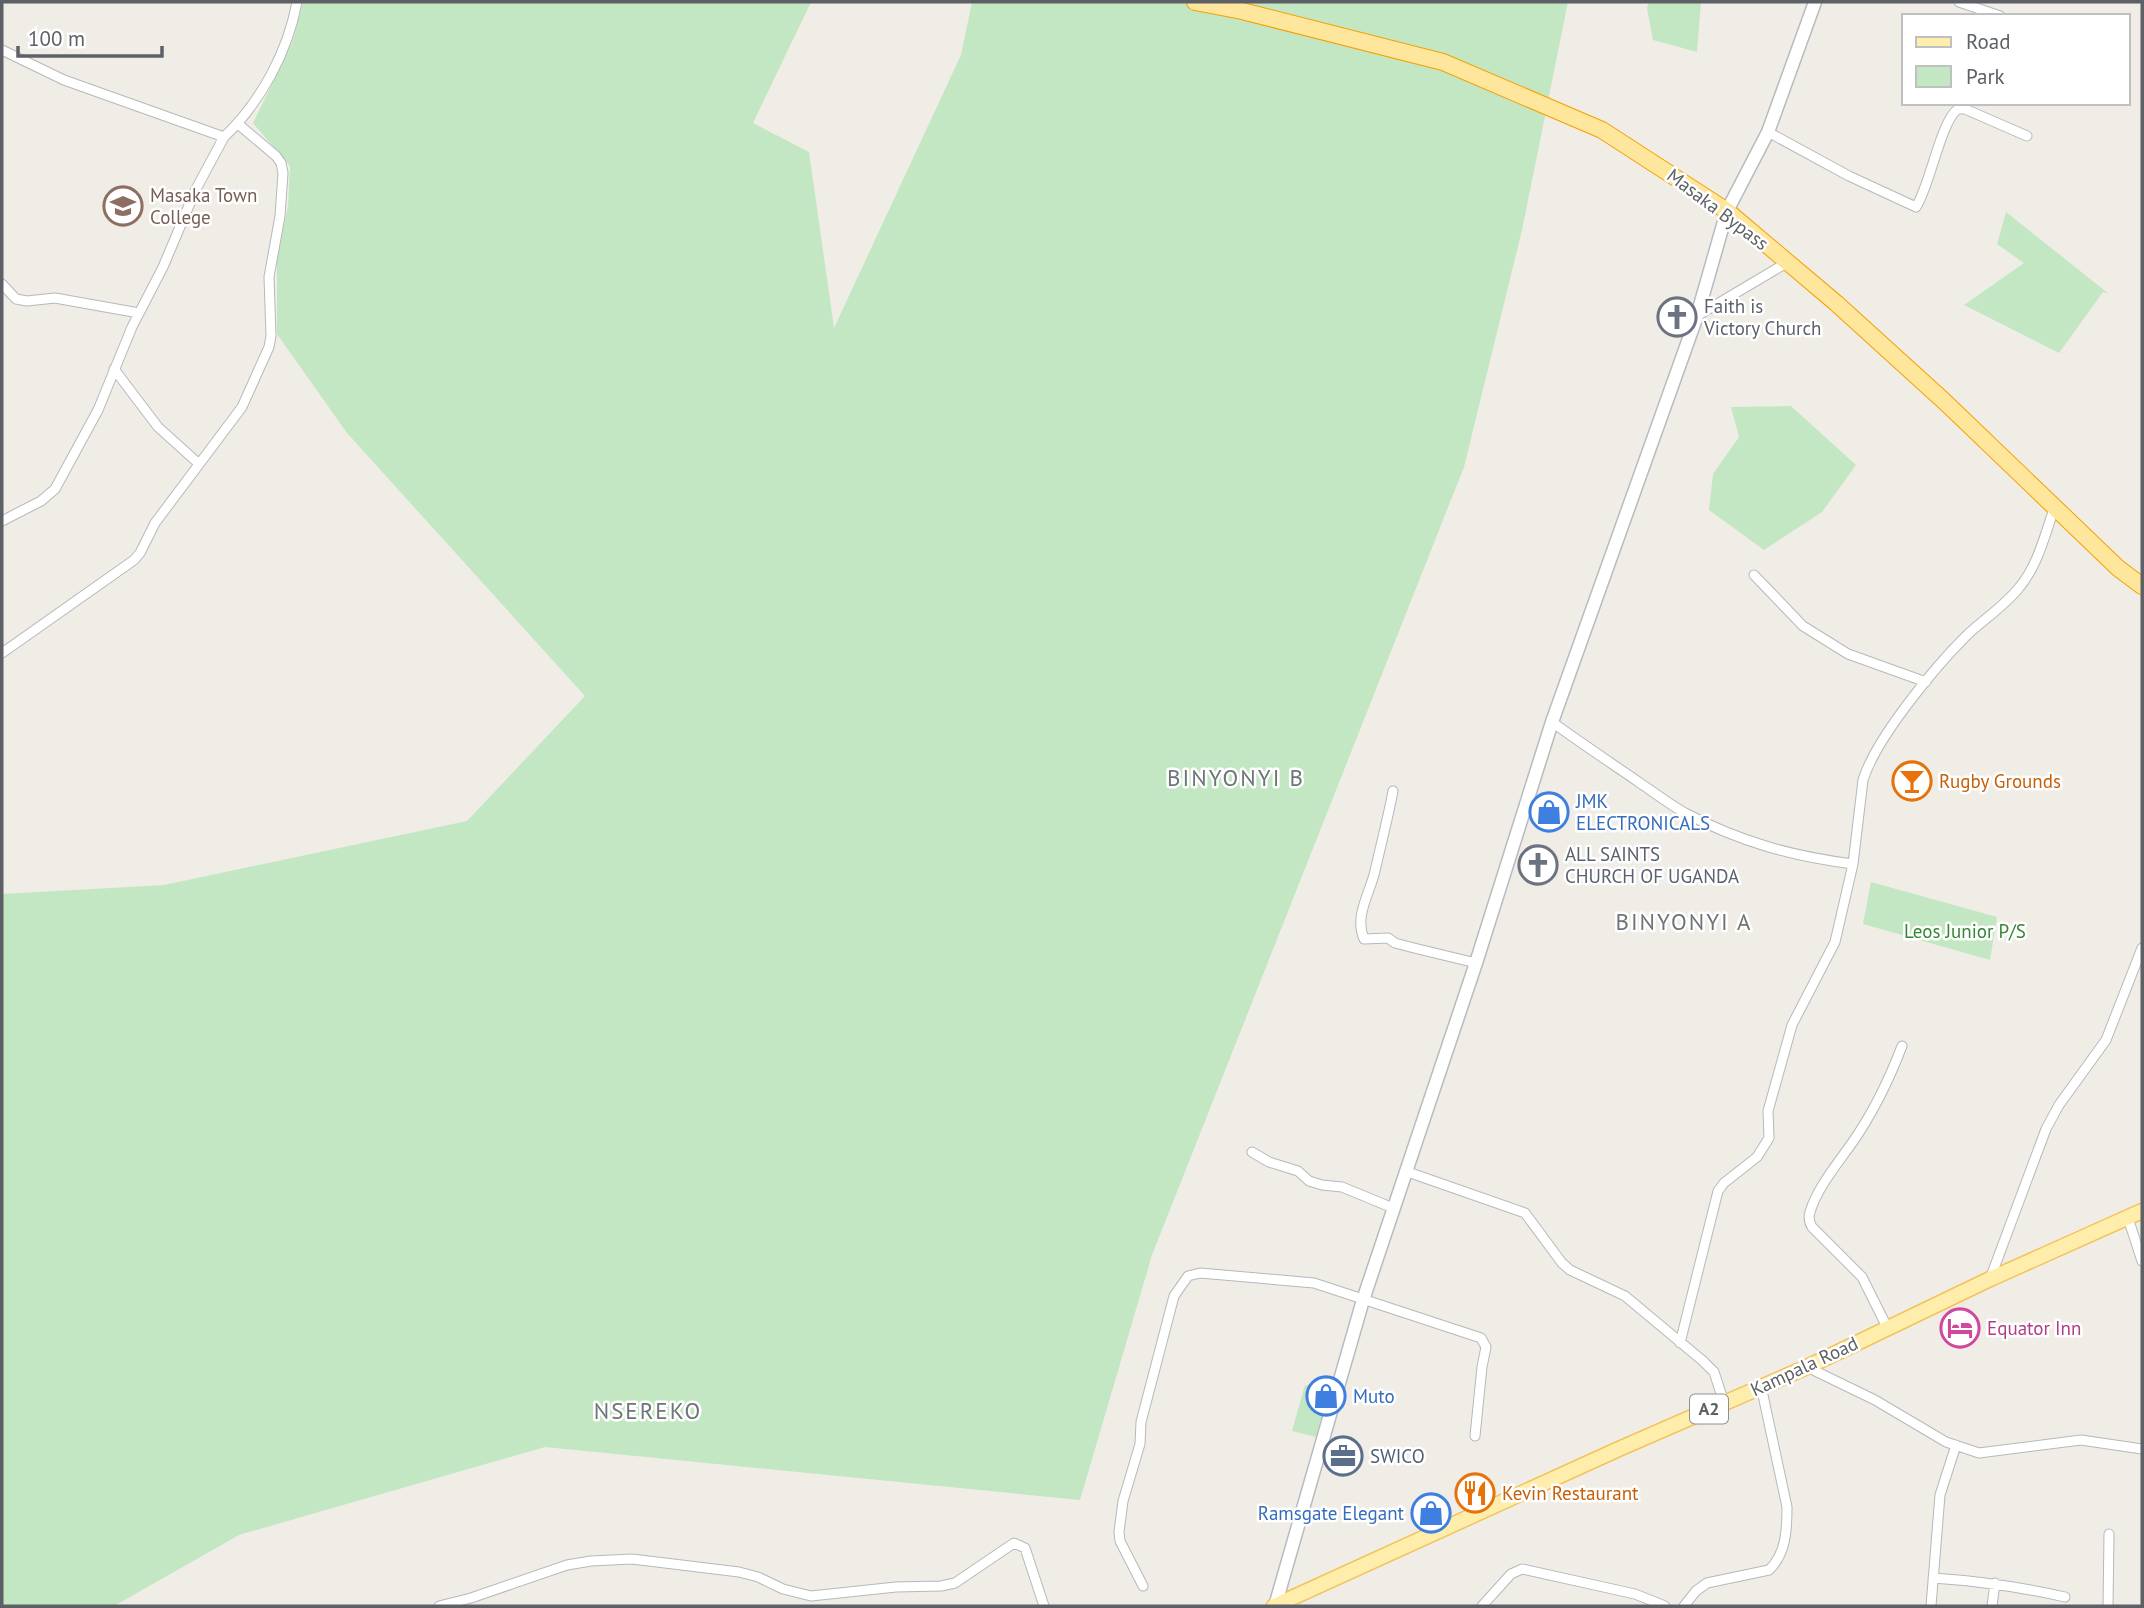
<svg xmlns="http://www.w3.org/2000/svg" width="2144" height="1608" viewBox="0 0 2144 1608" font-family="'PT Sans',sans-serif">
  <style>
    .green { fill: #c3e7c2 }
    .lines { fill: none; stroke-linecap: round; stroke-linejoin: round }
    .minor-casing { stroke: #b6b8bc; stroke-width: 11 }
    .secondary-casing { stroke: #b7babf; stroke-width: 15 }
    .primary-casing { stroke: #f3c35b; stroke-width: 17 }
    .trunk-casing { stroke: #f5a000; stroke-width: 18 }
    .minor { stroke: #fff; stroke-width: 9 }
    .secondary { stroke: #fff; stroke-width: 12 }
    .primary { stroke: #ffeeab; stroke-width: 14 }
    .trunk { stroke: #fee69c; stroke-width: 16 }
    .labels { text-anchor: middle; stroke-width: 5; stroke-linejoin: round; paint-order: stroke }
    .shield { fill: #fff; stroke: #8e9094; stroke-width: 2 }
    .shield-label { font-size: 18px; font-weight: bold; fill: #5d6166 }
    .education-label { font-size: 19px; fill: #785e54; stroke: #fff; text-anchor: start }
    .street-label { font-size: 19px; fill: #5d6166; stroke: #fff }
    .worship-label { font-size: 19px; fill: #5b616d; stroke: #fff; text-anchor: start }
    .food-label { font-size: 19px; fill: #c56008; stroke: #fff; text-anchor: start }
    .shop-label { font-size: 19px; fill: #366cbe; stroke: #fff; text-anchor: start }
    .park-label { font-size: 19px; fill: #348635; stroke: #fff }
    .hotel-label { font-size: 19px; fill: #b23c85; stroke: #fff; text-anchor: start }
    .service-label { font-size: 19px; fill: #4e5e75; stroke: #fff; text-anchor: start }
    .quarter-label { font-size: 23px; letter-spacing: 2px; fill: #6e7478; stroke: #fff }
  </style>
  <rect width="100%" height="100%" fill="#f0ede6"/>
  <path class="green" d="M303 2H811L753 123 809 152 834 328 961 55 972 2H1568L1522 230 1464 467 1152 1255 1080 1500 545 1447 239 1535 114 1606H2V894L164 885 467 821 585 696 347 433 277 334V257L288 206 290 166 253 123 293 41Z
    M1649 2H1701L1697 52 1653 40 1647 8Z
    M2006 212 2109 294 2103 292 2059 353 1964 305 2024 263 1997 244Z
    M1791 406 1856 465 1822 512 1764 550 1709 510 1713 474 1739 437 1731 407Z
    M1871 882 1997 917 1990 960 1863 924Z
    M1305 1385 1323 1390 1320 1400 1326 1402 1316 1437 1292 1431Z"/>
  <g class="lines">
    <g class="minor-casing">
      <path id="minor" d="M1959 2 2000 16
        M2 50 64 80 224 137C261 102 288 51 297 2
        M1768 132 1849 176 1916 207C1930 186 1941 120 1958 109H1965L2027 136
        M2 284 16 299 27 301 55 298 139 313
        M1697 316 1788 262
        M114 369 158 427 198 463
        M2 521 41 501 55 489 98 410 132 327 163 267 196 189 224 137
        M1754 575 1803 626 1848 654 1926 682
        M2 653 134 560 140 553 155 523 242 407 269 347 271 336 269 277 280 216 283 173 281 163 276 156 238 124
        M1552 722C1581 743 1611 763 1640 783 1655 793 1669 804 1685 813 1741 842 1791 856 1853 864
        M1393 791C1388 818 1381 844 1375 871 1370 893 1354 916 1364 939L1388 938 1395 943 1414 948 1476 963
        M1252 1152 1269 1162 1298 1171 1309 1181 1322 1185 1342 1187 1393 1208
        M1405 1171 1525 1213 1562 1263 1570 1270 1625 1296 1703 1361 1714 1372 1724 1403
        M2128 1218 2142 1261
        M1990 1279 2046 1129 2059 1105 2106 1040 2142 948
        M1887 1327 1862 1277 1812 1227C1809 1222 1808 1218 1810 1212 1817 1188 1838 1163 1852 1143 1873 1113 1889 1080 1902 1046
        M1680 1343 1718 1191 1724 1183 1757 1157 1769 1138 1768 1111 1792 1025 1835 942 1853 864 1863 780C1876 738 1935 667 1966 636 1983 620 2003 607 2018 589 2038 566 2045 534 2055 506
        M1807 1367 1875 1400 1946 1442 1979 1453 2081 1440 2142 1449
        M1933 1578C1978 1581 2021 1587 2065 1597
        M1143 1586 1120 1541 1119 1532 1123 1501 1140 1444 1141 1422 1174 1296 1188 1276 1200 1273 1314 1283 1481 1338 1486 1347 1482 1367 1475 1436
        M439 1606 471 1598 567 1565 591 1561 632 1559 739 1572 758 1577 783 1589 811 1596 896 1587 941 1586 955 1583 1014 1543 1025 1548 1044 1606
        M1482 1606 1511 1574 1522 1569 1635 1594 1665 1606
        M1684 1606 1696 1591 1707 1583 1769 1570C1786 1554 1787 1530 1787 1507L1761 1386
        M1931 1606 1940 1495 1956 1445
        M1992 1606 1995 1583
        M2108 1606 2109 1534"/>
    </g>
    <g class="secondary-casing">
      <path id="secondary" d="M1275 1606 1363 1300 1476 963 1552 722 1697 316 1727 211 1768 132 1815 2"/>
    </g>
    <g class="primary-casing">
      <path id="primary" d="M1274 1606 1621 1448 1807 1367 1990 1279 2142 1211"/>
    </g>
    <g class="trunk-casing">
      <path id="trunk" d="M1195 2 1242 11 1443 62 1602 130 1727 211 1836 303 1945 402 2118 568 2142 586"/>
    </g>
    <use href="#minor" class="minor"/>
    <use href="#secondary" class="secondary"/>
    <use href="#primary" class="primary"/>
    <use href="#trunk" class="trunk"/>
  </g>
  <defs>
    <g id="school-ring" transform="scale(2.0125)"><circle r="9.5" fill="#fff" stroke="#8d6e63" stroke-width="1.5"/><path d="M0-5L7-2L0 1L-7-2ZM-4 1L0 2.5L4 1V4Q0 6-4 4Z" fill="#8d6e63"/></g>
    <g id="church-ring" transform="scale(2.0125)"><circle r="9.5" fill="#fff" stroke="#6b7280" stroke-width="1.5"/><path d="M-1.2-6h2.4v3.5h3.3v2.4h-3.3V6h-2.4V-.1h-3.3v-2.4h3.3Z" fill="#6b7280"/></g>
    <g id="bar-ring" transform="scale(2.0125)"><circle r="9.5" fill="#fff" stroke="#e8710a" stroke-width="1.5"/><path d="M-6-5H6L.8 .8V4.5H3.5V6h-7V4.5H-.8V.8Z" fill="#e8710a"/></g>
    <g id="shop-ring" transform="scale(2.0125)"><circle r="9.5" fill="#fff" stroke="#3f7fe0" stroke-width="1.5"/><path d="M-5-2.5h2.3a2.7 3.5 0 0 1 5.4 0H5L5.5 6h-11ZM-1.5-2.5h3a1.5 2.3 0 0 0-3 0Z" fill="#3f7fe0"/></g>
    <g id="hotel-ring" transform="scale(2.0125)"><circle r="9.5" fill="#fff" stroke="#d1479c" stroke-width="1.5"/><path d="M-6-4.5h1.5V1H6V5H4.5V3h-9V5H-6ZM-4 0a1.8 1.8 0 1 1 3.6 0ZM.5 0V-2.5h3Q6-2.5 6 0Z" fill="#d1479c"/></g>
    <g id="office-ring" transform="scale(2.0125)"><circle r="9.5" fill="#fff" stroke="#5c6f8a" stroke-width="1.5"/><path d="M-6-3h4V-5.5h4V-3h4V5H-6ZM-1-4.5V-3h2v-1.5ZM-6 0V1H6V0Z" fill="#5c6f8a"/></g>
    <g id="restaurant-ring" transform="scale(2.0125)"><circle r="9.5" fill="#fff" stroke="#e8710a" stroke-width="1.5"/><path d="M-5-6h1v4h1v-4h1v4h1v-4h1v5L-1.5 .5V6h-2V.5L-5-1ZM5-6V6H3V1.5H1.5Q1.5-4 5-6Z" fill="#e8710a"/></g>
  </defs>
  <g fill-rule="evenodd">
    <use href="#school-ring" x="123" y="206"/>
    <use href="#church-ring" x="1677" y="317"/>
    <use href="#bar-ring" x="1912" y="781"/>
    <use href="#shop-ring" x="1549" y="812"/>
    <use href="#church-ring" x="1538" y="865"/>
    <use href="#hotel-ring" x="1960" y="1328"/>
    <use href="#shop-ring" x="1326" y="1396"/>
    <use href="#office-ring" x="1343" y="1456"/>
    <use href="#restaurant-ring" x="1475" y="1493"/>
    <use href="#shop-ring" x="1431" y="1513"/>
  </g>
  <g class="labels">
    <rect class="shield" x="1690" y="1394.5" width="38" height="29" rx="5"/>
    <g class="shield-label">
      <text x="1709" y="1415">A2</text>
    </g>
    <g class="education-label">
      <text x="150" y="202">Masaka Town<tspan x="150" dy="22">College</tspan></text>
    </g>
    <g class="street-label">
      <text transform="translate(1718 209) rotate(37)" y="7">Masaka Bypass</text>
      <text transform="translate(1804 1366) rotate(-25)" y="7">Kampala Road</text>
    </g>
    <g class="worship-label">
      <text x="1704" y="313">Faith is<tspan x="1704" dy="22">Victory Church</tspan></text>
      <text x="1565" y="861">ALL SAINTS<tspan x="1565" dy="22">CHURCH OF UGANDA</tspan></text>
    </g>
    <g class="food-label">
      <text x="1939" y="788">Rugby Grounds</text>
      <text x="1502" y="1500">Kevin Restaurant</text>
    </g>
    <g class="shop-label">
      <text x="1576" y="808">JMK<tspan x="1576" dy="22">ELECTRONICALS</tspan></text>
      <text x="1353" y="1403">Muto</text>
      <text x="1404" y="1520" text-anchor="end">Ramsgate Elegant</text>
    </g>
    <g class="park-label">
      <text x="1965" y="938">Leos Junior P/S</text>
    </g>
    <g class="hotel-label">
      <text x="1987" y="1335">Equator Inn</text>
    </g>
    <g class="service-label">
      <text x="1370" y="1463">SWICO</text>
    </g>
    <g class="quarter-label">
      <text x="1236" y="786">BINYONYI B</text>
      <text x="1684" y="930">BINYONYI A</text>
      <text x="648" y="1419">NSEREKO</text>
    </g>
  </g>
  <rect width="2144" height="1608" fill="none" stroke="#5d6166" stroke-width="7"/>
  <rect x="1902" y="14" width="228" height="91" fill="#ffffff" stroke="#bec0c2" stroke-width="2"/>
  <rect x="1916" y="37" width="35" height="10" fill="#ffeeab" stroke="#bec0c2" stroke-width="2"/>
  <text x="1966" y="49" font-size="21" fill="#5d6166">Road</text>
  <rect x="1916" y="66" width="35" height="21" fill="#c3e7c2" stroke="#bec0c2" stroke-width="2"/>
  <text x="1966" y="84" font-size="21" fill="#5d6166">Park</text>
  <path d="M18 46v10h144v-10" fill="none" stroke="#5d6166" stroke-width="3.5"/>
  <text x="28" y="46" font-size="21" fill="#5d6166" stroke="#ffffff" stroke-width="5" paint-order="stroke">100 m</text>
</svg>
